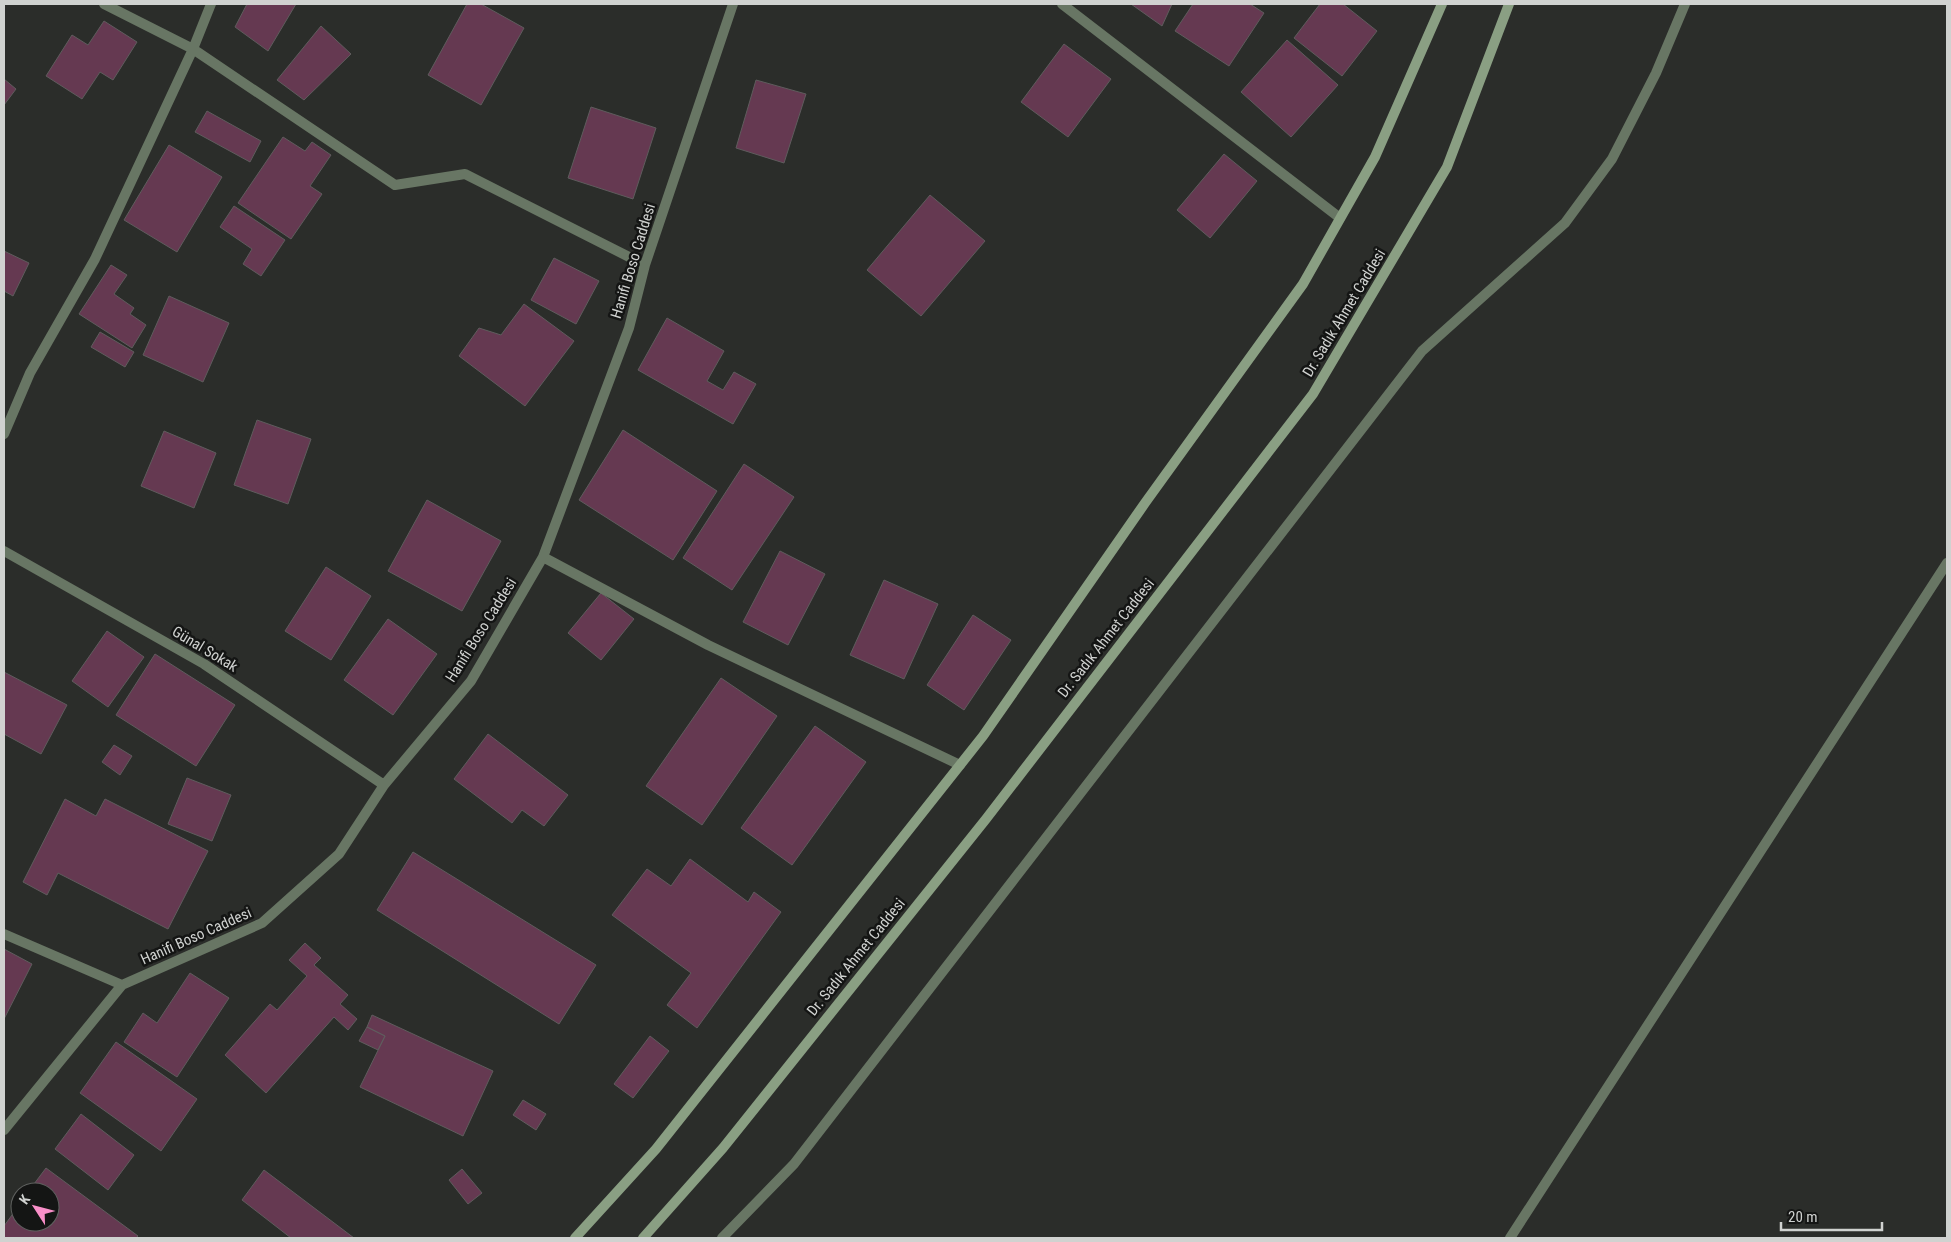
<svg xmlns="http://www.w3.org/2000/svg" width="1951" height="1242" viewBox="0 0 1951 1242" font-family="'Roboto Condensed',sans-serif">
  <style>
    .building { fill: #653951; stroke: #5f5c5d }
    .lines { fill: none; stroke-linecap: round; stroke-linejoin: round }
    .street { stroke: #687664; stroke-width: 10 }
    .secondary { stroke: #8a9f83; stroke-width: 10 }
    .labels { text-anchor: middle; stroke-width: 5; stroke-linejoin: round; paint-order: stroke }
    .street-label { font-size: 15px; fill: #d0d2d0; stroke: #141514 }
  </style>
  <rect width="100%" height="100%" fill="#2b2d2a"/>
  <path class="building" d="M247 4H296L268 51 235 27Z
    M467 4H481L524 28 481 105 428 75Z
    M1131 4H1172L1162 26Z
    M1193 4H1250L1264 13 1229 66 1175 31Z
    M1320 4H1343L1377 31 1342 76 1294 38Z
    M104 21 137 42 113 80 100 72 82 99 46 76 72 35 88 45Z
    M321 26 351 54 304 100 277 80Z
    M1287 40 1338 85 1291 137 1241 92Z
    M1064 44 1111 79 1068 137 1021 102Z
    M4 79 16 89 4 105Z
    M756 80 806 94 784 163 736 148Z
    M591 107 656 128 633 199 568 178Z
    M207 111 261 141 250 162 195 132Z
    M283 137 305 151 312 142 331 155 310 186 322 194 291 239 238 203Z
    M169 145 222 177 177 252 124 220Z
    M1224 154 1257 181 1210 238 1177 210Z
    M930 195 985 241 921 316 867 270Z
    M234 206 285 240 261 276 243 264 252 249 220 227Z
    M4 251 29 263 13 296 4 291Z
    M554 258 599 281 576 324 531 300Z
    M111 265 127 275 114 294 134 308 130 314 146 325 132 348 79 314Z
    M169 296 229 323 203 382 143 355Z
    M524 304 574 341 525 406 459 356 479 328 501 335Z
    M667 318 724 351 707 381 723 390 734 372 756 384 733 424 638 370Z
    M100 332 134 352 125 367 91 347Z
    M257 420 311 439 288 504 234 485Z
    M623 430 717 491 673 560 579 500Z
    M164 431 216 453 194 508 141 486Z
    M744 464 794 497 732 590 683 558Z
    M427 500 501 541 462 611 388 571Z
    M780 551 825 574 788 645 743 622Z
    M326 567 371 596 331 660 285 631Z
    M884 580 938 604 904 679 850 655Z
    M601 593 634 619 601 660 568 633Z
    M973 615 1011 640 964 710 927 685Z
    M388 619 437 654 393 715 344 680Z
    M107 631 144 657 108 707 72 681Z
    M155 654 235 705 196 766 116 715Z
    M4 672 67 705 41 754 4 734Z
    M721 678 777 716 702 825 646 786Z
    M815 726 866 762 792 865 741 828Z
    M488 734 568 795 544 826 522 810 512 823 454 779Z
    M114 745 132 756 120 775 102 762Z
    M187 778 231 795 212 841 168 824Z
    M65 799 96 816 105 799 208 851 168 929 58 873 47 895 23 882Z
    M413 852 596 965 559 1024 377 910Z
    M690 859 748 902 754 892 781 912 697 1028 667 1005 691 973 612 915 647 869 671 886Z
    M305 943 321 958 314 965 348 995 340 1004 357 1019 348 1030 334 1017 266 1093 225 1055 270 1004 277 1010 307 976 289 960Z
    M4 949 32 964 4 1019Z
    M190 973 229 998 177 1077 124 1042 143 1013 157 1023Z
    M372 1015 493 1071 463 1136 360 1087 385 1036 367 1027Z
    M367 1027 385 1036 378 1050 359 1041Z
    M650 1036 669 1051 633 1098 614 1084Z
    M116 1042 197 1099 161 1151 80 1093Z
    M523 1100 546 1114 536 1130 513 1115Z
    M81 1114 134 1155 108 1190 55 1149Z
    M46 1168 138 1236 136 1238H4V1226L20 1204V1222H50V1192H28Z
    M462 1169 482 1193 468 1204 449 1180Z
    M264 1170 354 1238H291L242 1200Z"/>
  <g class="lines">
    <path class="street" d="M104 4 193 49 395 185 465 174 645 265
      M1062 4 1340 218
      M4 434 30 373 95 259 193 49 211 4
      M4 551 204 664 384 785
      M543 557 708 645 960 765
      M4 934 122 985
      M4 1130 122 985 262 923 339 854 384 785 471 681 543 557 629 328 645 265 733 4
      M722 1238 794 1164 1422 351 1565 223 1612 159 1656 73 1685 4
      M1510 1238 1947 563"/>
    <path class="secondary" d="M575 1238 656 1149 983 736 1145 503 1303 284 1375 157 1442 4
      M643 1238 723 1148 986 819 1313 394 1447 167 1509 4"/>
  </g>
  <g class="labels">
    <g class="street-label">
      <text transform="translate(633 261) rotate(-73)" y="5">Hanifi Boso Caddesi</text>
      <text transform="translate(1344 313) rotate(-59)" y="5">Dr. Sadık Ahmet Caddesi</text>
      <text transform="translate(481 630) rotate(-58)" y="5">Hanifi Boso Caddesi</text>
      <text transform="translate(1106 638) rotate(-52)" y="5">Dr. Sadık Ahmet Caddesi</text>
      <text transform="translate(205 649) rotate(31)" y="5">Günal Sokak</text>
      <text transform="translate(196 936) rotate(-24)" y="5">Hanifi Boso Caddesi</text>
      <text transform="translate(856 957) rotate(-51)" y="5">Dr. Sadık Ahmet Caddesi</text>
    </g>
  </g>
  <rect width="1951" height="1242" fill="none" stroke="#d0d2d0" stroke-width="10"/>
  <g transform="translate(35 1207) rotate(306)"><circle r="24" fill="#141514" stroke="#5f615f"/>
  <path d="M0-4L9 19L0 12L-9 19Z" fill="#f98fc9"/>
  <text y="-8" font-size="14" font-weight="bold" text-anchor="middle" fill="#d0d2d0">K</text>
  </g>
  <path d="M1781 1222v8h101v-8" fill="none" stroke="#d0d2d0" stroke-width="2.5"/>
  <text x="1788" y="1222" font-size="15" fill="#d0d2d0" stroke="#141514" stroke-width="4" paint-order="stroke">20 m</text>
</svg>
